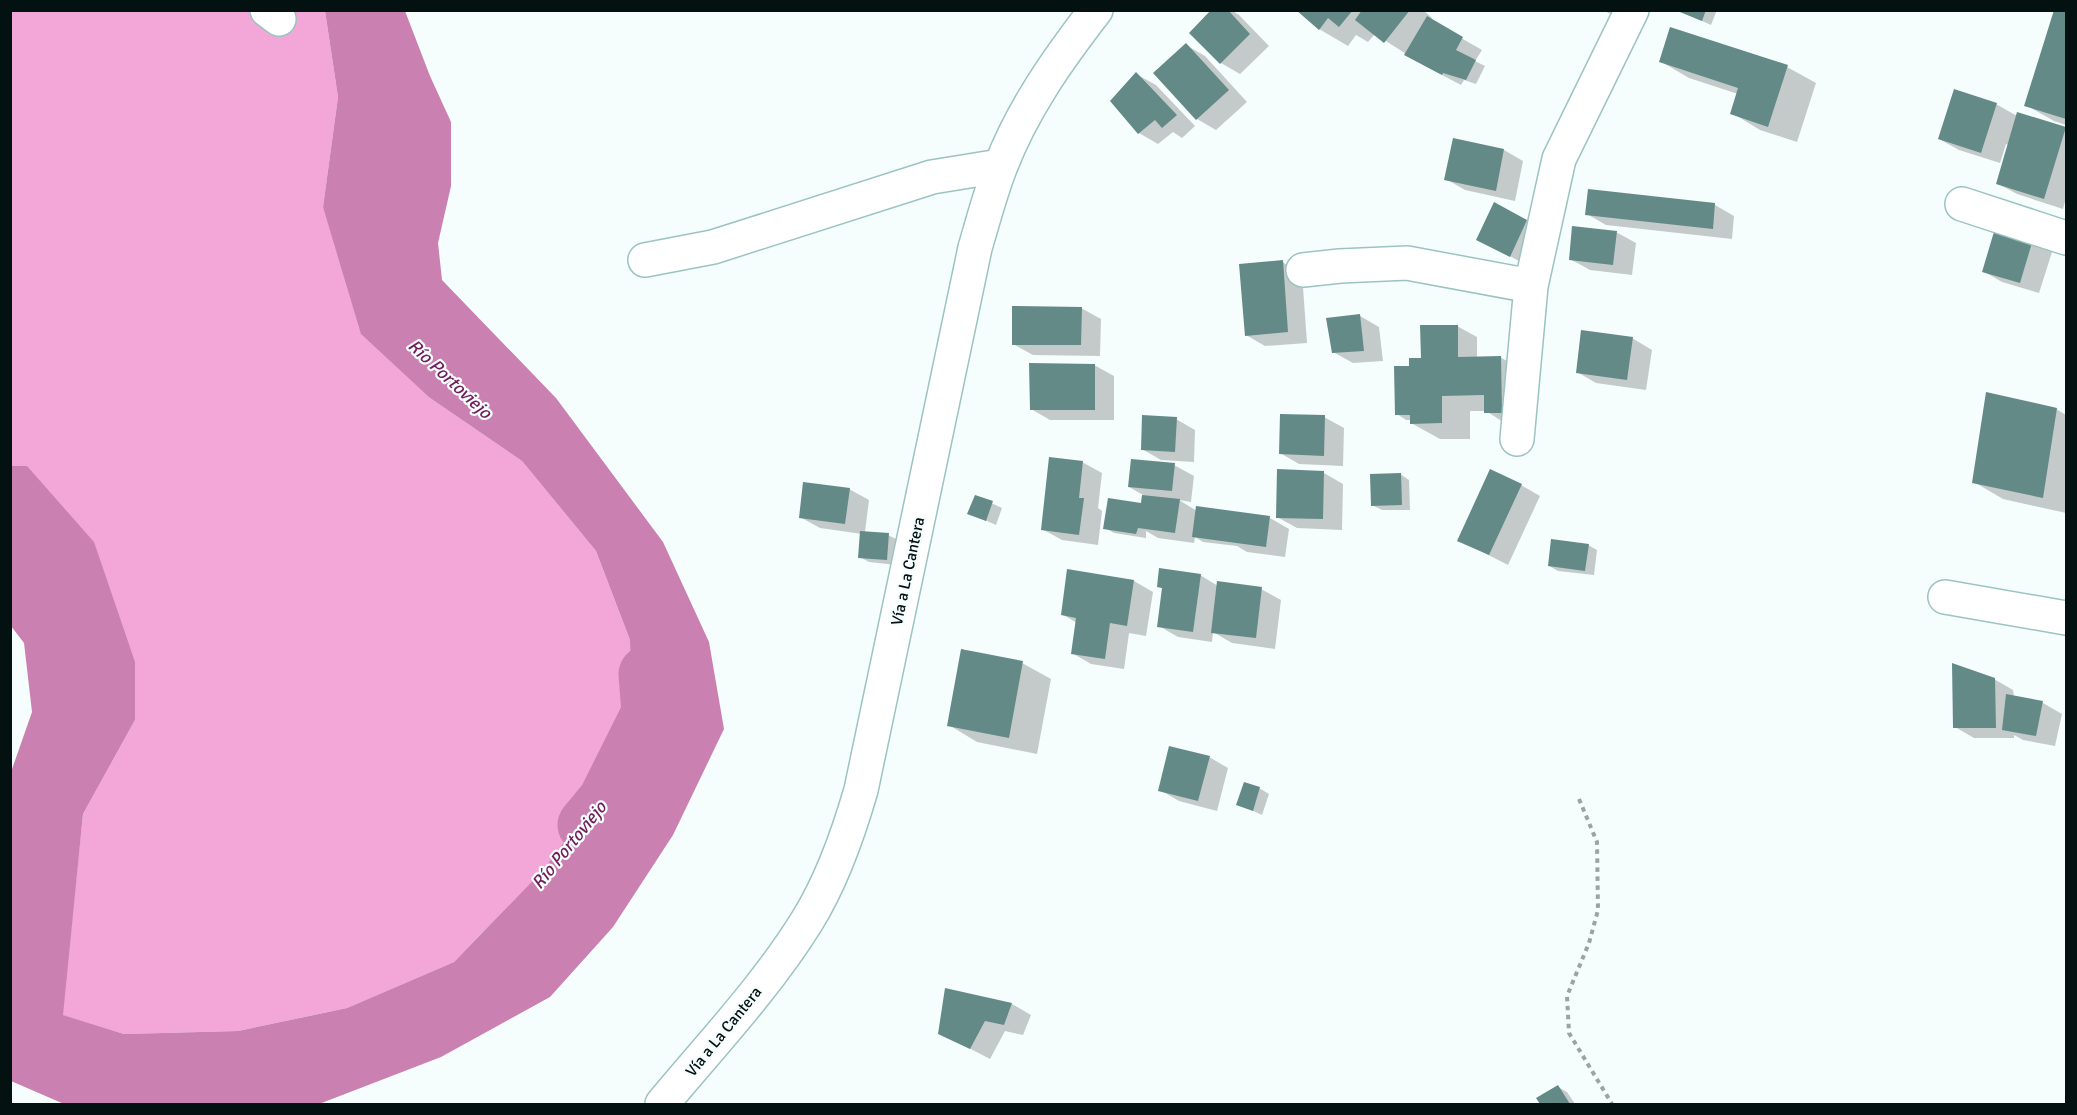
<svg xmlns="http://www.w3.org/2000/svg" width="2077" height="1115" viewBox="0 0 2077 1115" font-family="Signika,sans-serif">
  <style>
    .forest { fill: #f3a6d8 }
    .water { fill: #ca81b1 }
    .shadow { fill: #0003 }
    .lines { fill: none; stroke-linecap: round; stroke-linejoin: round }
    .river { stroke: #ca81b1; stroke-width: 57 }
    .building { fill: #638a87 }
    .minor-casing { stroke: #9bc4c1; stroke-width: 36 }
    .major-casing { stroke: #9bc4c1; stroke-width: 36 }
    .path { stroke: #99a4a3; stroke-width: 4; stroke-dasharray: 4.5 4.5; stroke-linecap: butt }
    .minor { stroke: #fff; stroke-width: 33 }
    .major { stroke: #fff; stroke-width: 33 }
    .labels { text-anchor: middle; stroke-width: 4.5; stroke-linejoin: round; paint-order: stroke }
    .street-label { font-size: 16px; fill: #031110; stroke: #f5fdfd }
    .water-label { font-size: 18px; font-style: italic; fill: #721c5c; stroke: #f5fdfd }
  </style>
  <rect width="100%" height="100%" fill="#f5fdfd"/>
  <path class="forest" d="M11 11H325L338 97 323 207 430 398 522 461 596 551 630 640 632 753 543 870 454 962 347 1008 238 1031 124 1034 62 1015 83 814 135 720 27 466H11Z"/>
  <path class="water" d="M325 11H405L430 76 451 122V186L438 243 442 280 556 398 663 542 709 642 724 729 673 835 613 927 550 997 441 1057 319 1104H64L11 1081V772L32 712 24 643 11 626V466H27L94 542 135 662V720L83 814 63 1015 124 1034 238 1031 347 1008 454 962 543 870 632 752 630 640 596 551 522 461 430 398 361 334 323 207 338 97Z"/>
  <path class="shadow" d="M1213 10H1231L1239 15 1269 46 1240 74 1221 63Z
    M1298 10H1423L1432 18 1430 20 1482 50 1475 61 1485 66 1476 84 1464 80 1461 85 1425 66 1375 34 1368 42 1356 35 1348 46 1319 29Z
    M1602 10H1626L1622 19Z
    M1677 10H1717L1711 25Z
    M2056 10H2066V125L2054 121 2026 105Z
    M1186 45 1205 56 1247 102 1216 130 1197 119Z
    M1660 61 1787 67 1816 83 1797 142 1760 130 1732 113 1738 94 1689 78Z
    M1136 74 1156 85 1195 126 1182 138 1173 132 1158 144 1139 133Z
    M1996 104 2017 116 2066 129V198L2063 209 2017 194 1997 183 2009 145 2006 144 2000 163 1959 150 1939 139Z
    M1504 150 1523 161 1515 201 1465 190 1446 179Z
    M1715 205 1734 216 1732 239 1606 225 1587 214Z
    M1527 221 1546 232 1530 267 1478 239Z
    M1997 226 2053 249 2039 293 2002 282 1983 271Z
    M1616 232 1636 243 1632 275 1590 270 1570 259Z
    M1282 262 1302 273 1307 343 1265 346 1246 335Z
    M1081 308 1101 319 1100 356 1033 355 1013 344Z
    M1360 316 1379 327 1383 361 1353 363 1333 352Z
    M1457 326 1477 337V358L1500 357 1529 374 1514 429 1486 411H1470V439H1440L1411 423V420H1406L1397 414 1408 367 1426 359Z
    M1632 338 1652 350 1646 390 1596 383 1577 372Z
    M1094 365 1114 376V420H1050L1031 409Z
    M2056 409 2066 415V513L2003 499 1974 482Z
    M1324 417 1344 428 1343 466 1299 464 1280 453Z
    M1176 419 1195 430 1194 462 1161 460 1142 449Z
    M1082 462 1102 473 1098 508 1102 511 1098 545 1062 540 1042 529Z
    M1174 465 1194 476 1191 502 1179 500 1197 511 1270 518 1289 529 1285 557 1247 552 1237 546 1203 542 1195 537 1194 543 1158 538 1146 531V538L1114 533 1105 528 1142 504 1143 495 1129 487Z
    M1324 473 1343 484 1342 530 1297 528 1277 517Z
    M1400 474 1409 480 1410 510H1382L1372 505Z
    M1521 485 1540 496 1508 565 1459 540Z
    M849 489 869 500 865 532 888 535 898 540 896 565 869 562 860 557 862 534 820 528 800 517Z
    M976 496 1002 508 996 525 969 513Z
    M1588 545 1597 550 1594 575 1558 571 1549 566Z
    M1200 575 1218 586 1261 589 1281 600 1275 649 1232 643 1213 632 1212 642 1178 637 1159 626 1164 589 1158 586Z
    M1134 581 1153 592 1146 636 1129 633 1124 669 1091 664 1072 653 1077 623 1062 614Z
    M1022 663 1051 679 1037 754 977 742 949 725Z
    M1994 679 2013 690 2014 697 2043 703 2062 714 2055 746 2023 740 2014 735V738H1974L1955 727Z
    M1209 757 1228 768 1217 811 1179 801 1160 790Z
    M1259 788 1269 794 1262 815 1238 804Z
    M946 989 1012 1004 1031 1015 1023 1035 1005 1031 990 1059 940 1033Z
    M1558 1087 1567 1092 1575 1104H1542L1538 1099Z"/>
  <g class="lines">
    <path class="river" d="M586 825 606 801 650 713 647 674"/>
  </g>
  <path class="building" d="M1211 10H1228L1250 34 1220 64 1189 33Z
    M1296 10H1353L1339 27 1328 18 1319 30Z
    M1362 10H1410L1384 43 1355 20Z
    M1675 10H1706L1702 21Z
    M2054 10H2066V119L2024 106Z
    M1427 16 1463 37 1456 50 1476 60 1466 80 1443 73 1442 75 1404 55Z
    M1670 27 1788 65 1768 127 1730 114 1738 88 1659 62Z
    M1186 43 1229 90 1196 120 1153 73Z
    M1136 72 1177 115 1162 128 1155 120 1138 134 1110 101Z
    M1954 89 1997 103 1981 153 1938 139Z
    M2017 112 2066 127 2044 199 1996 184Z
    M1453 138 1504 149 1496 191 1444 180Z
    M1588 189 1715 203 1713 229 1585 215Z
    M1494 202 1527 220 1510 257 1476 240Z
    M1996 225 2034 236 2020 283 1982 272Z
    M1572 226 1617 231 1613 265 1569 260Z
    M1283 260 1288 332 1245 336 1239 264Z
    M1012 306 1082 307 1081 345H1012Z
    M1360 314 1364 351 1332 353 1326 318Z
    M1420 325H1458V357L1501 356 1502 413H1484V395L1442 396V423L1410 424V415H1395L1394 366H1409V358H1421Z
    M1581 330 1633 337 1627 380 1576 373Z
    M1029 363 1095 364V410H1030Z
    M1986 392 2057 408 2043 498 1972 483Z
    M1280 414 1325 415 1324 456 1279 454Z
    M1142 415 1177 417 1175 452 1141 450Z
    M1049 457 1083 461 1079 498H1084L1079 535 1041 530Z
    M1131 459 1175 463 1172 491 1128 487Z
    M1277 469 1324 471 1323 519 1276 518Z
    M1490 469 1522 484 1489 555 1457 541Z
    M1401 473 1402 505 1371 506 1370 474Z
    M803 482 850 488 845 524 799 518Z
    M975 495 993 501 986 521 967 514Z
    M1142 495 1180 499 1175 533 1138 528 1136 534 1103 529 1108 498 1141 503Z
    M1196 506 1270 516 1266 547 1192 537Z
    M860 531 889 533 887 560 858 558Z
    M1551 539 1589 544 1585 571 1548 566Z
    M1159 568 1201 574 1193 632 1157 627 1162 588 1157 587Z
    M1067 569 1134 580 1127 626 1110 623 1105 659 1071 654 1076 618 1061 615Z
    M1217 581 1262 587 1256 638 1211 633Z
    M961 649 1023 661 1009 738 947 726Z
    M1952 663 1995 678 1996 728H1953Z
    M2006 694 2043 701 2036 736 2002 730Z
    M1169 746 1210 756 1198 801 1158 791Z
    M1244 782 1260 787 1253 811 1236 805Z
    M945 988 1012 1003 1004 1025 985 1021 970 1049 938 1034Z
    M1558 1085 1570 1104H1540L1536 1098Z"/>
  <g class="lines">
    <g class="minor-casing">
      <path id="minor" d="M267 10 279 19
        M1962 204 2066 238
        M645 260 713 247 932 177 1000 166
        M1303 270 1340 266 1407 263 1531 286
        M1517 439 1531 286 1559 159 1632 10
        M1945 597 2066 618"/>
    </g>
    <g class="major-casing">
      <path id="major" d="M662 1104C711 1045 766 987 807 921 832 881 848 835 861 790L975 248C983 221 990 194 1000 168 1022 110 1058 59 1096 10"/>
    </g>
    <path class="path" d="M1579 799 1597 842 1598 910 1589 943 1567 996 1569 1033 1612 1104"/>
    <use href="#minor" class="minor"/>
    <use href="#major" class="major"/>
  </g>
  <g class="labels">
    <g class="street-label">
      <text transform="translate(907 571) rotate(-78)" y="6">Vía a La Cantera</text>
      <text transform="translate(723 1031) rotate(-51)" y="6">Vía a La Cantera</text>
    </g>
    <g class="water-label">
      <text transform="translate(450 379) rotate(43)" y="6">Río Portoviejo</text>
      <text transform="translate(569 845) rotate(-51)" y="6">Río Portoviejo</text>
    </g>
  </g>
  <rect width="2077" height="1115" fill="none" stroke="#031110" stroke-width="24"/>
</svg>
